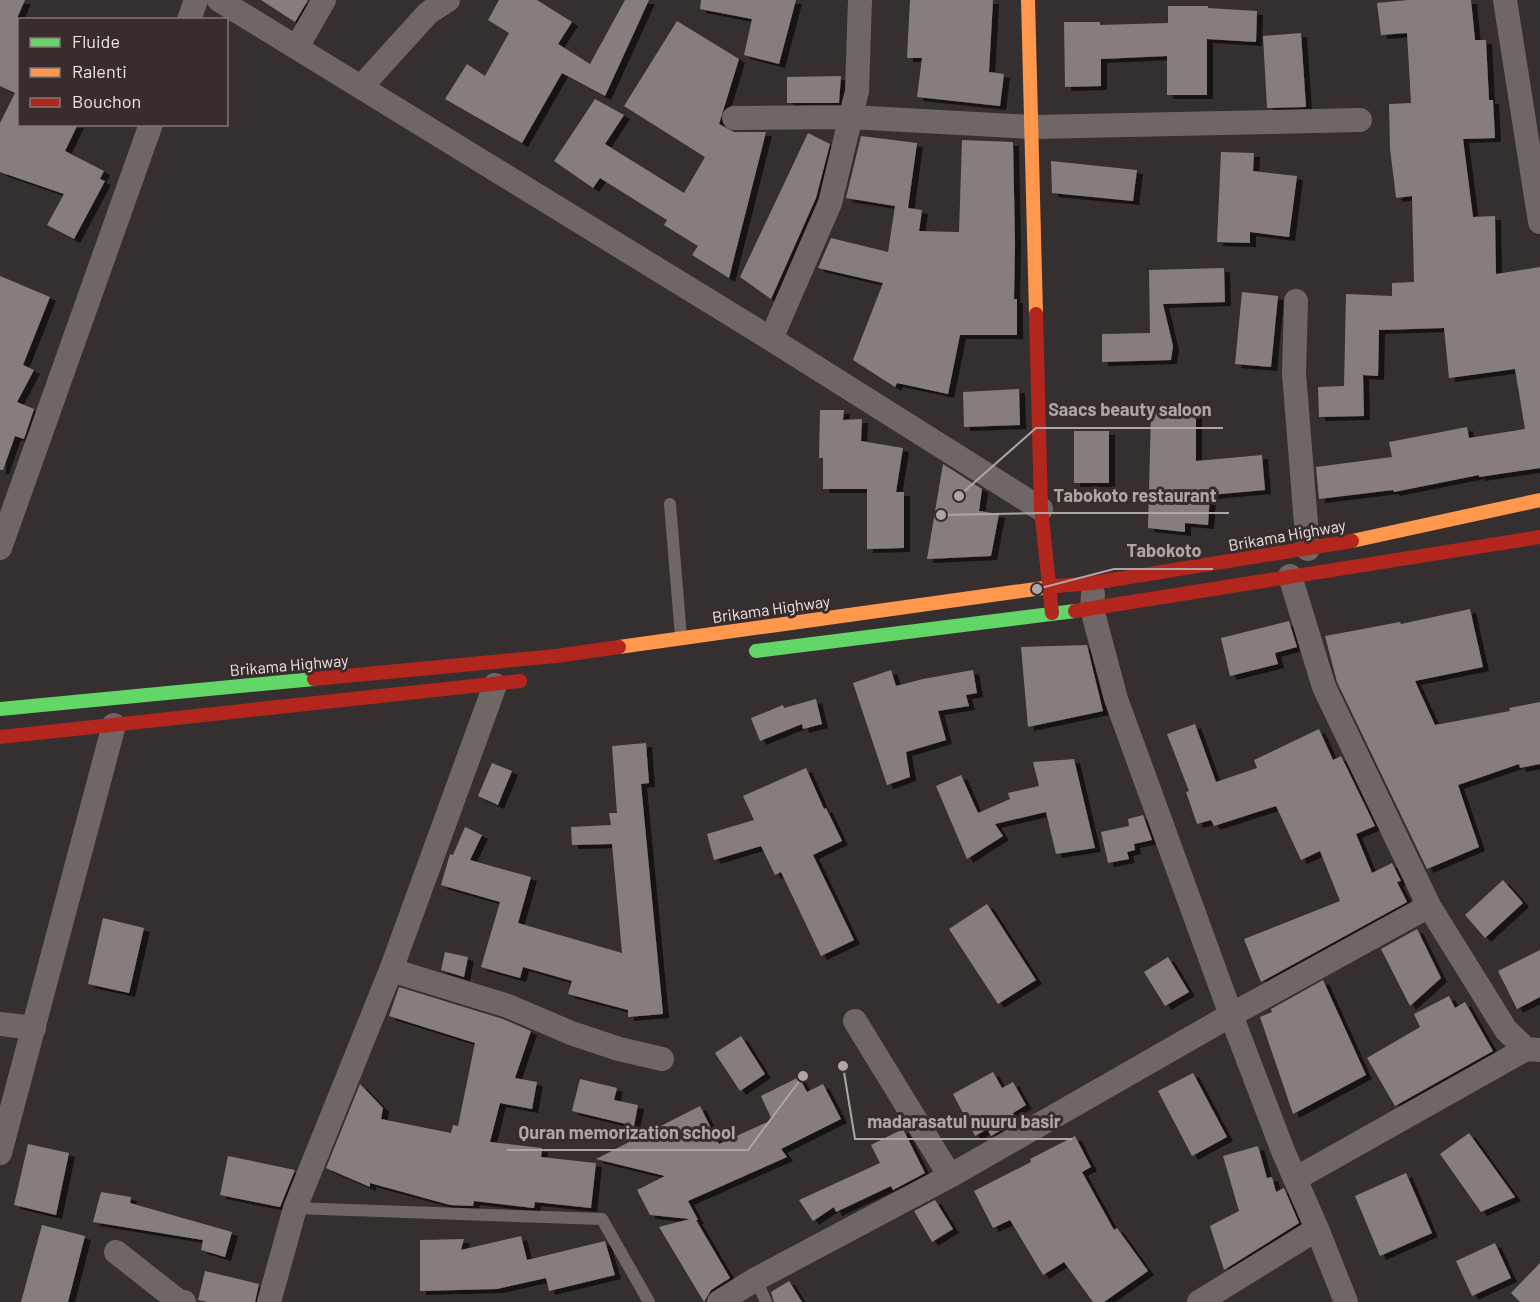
<svg xmlns="http://www.w3.org/2000/svg" width="1540" height="1302" viewBox="0 0 1540 1302" font-family="Barlow,sans-serif">
  <style>
    .building { fill: #887d7d; filter: url(#shadow) }
    .lines { fill: none; stroke-linecap: round; stroke-linejoin: round }
    .lane { stroke: #716666; stroke-width: 12 }
    .street { stroke: #716666; stroke-width: 24 }
    .fast { stroke: #63d668; stroke-width: 14 }
    .slow { stroke: #ff974d; stroke-width: 14 }
    .jam { stroke: #b3261e; stroke-width: 14 }
    .labels { text-anchor: middle; stroke-width: 6; stroke-linejoin: round; paint-order: stroke }
    .street-label { font-size: 16px; fill: #eee6e5; stroke: #382d2c }
    .leader { fill: none; stroke: #ada6a5; stroke-width: 2 }
    .callout-dot { fill: #ada6a5; stroke: #382d2c; stroke-width: 2 }
    .callout-label { font-size: 18px; text-anchor: middle; font-weight: bold; fill: #ada6a5; stroke: #382d2c; stroke-width: 6; stroke-linejoin: round; paint-order: stroke }
  </style>
  <defs>
    <filter id="shadow"><feDropShadow dx="6" dy="4" stdDeviation="0" flood-color="#0009"/></filter>
  </defs>
  <rect width="100%" height="100%" fill="#352f2f"/>
  <path class="building" d="M0 0H25L18 16 20 124H78L65 151 104 171 100 179 105 181 74 239 47 225 64 194 0 172V123L15 93 0 86Z
    M261 0H308L295 22Z
    M499 0H537L572 22 558 44 590 64 625 0H649L605 96 562 73 522 143 445 99 467 64 485 76 509 33 488 20Z
    M701 0H796L779 64 744 55 752 19 700 9Z
    M910 0H993L989 72 1004 74 1000 106 917 97 922 58H907Z
    M1408 0H1471L1475 40H1486L1489 100H1493L1495 138 1463 139 1473 217 1495 216 1496 274 1540 267V468L1479 477V475L1394 492 1393 490 1319 499 1316 467 1392 457 1389 442 1467 427 1469 438 1525 429 1515 369 1449 378 1444 328 1379 330 1378 376 1363 375 1364 416 1319 417 1318 387 1344 386 1346 294 1392 296V283L1414 282 1412 196 1396 198 1390 148 1389 104 1411 103 1407 33 1381 35 1377 3Z
    M1168 6H1208V8L1257 11 1256 42 1207 39V95H1167V56L1101 59V86L1065 87 1064 22H1100V25L1168 23Z
    M677 21 739 59 719 124 734 132H766L729 278 692 255 698 246 664 225 667 220 600 178 593 188 554 161 595 99 624 115 605 144 684 193 705 157 624 106Z
    M1301 33 1306 107 1267 108 1263 36Z
    M841 76 839 103H787V77Z
    M808 133 830 144 816 198 771 299 740 277Z
    M861 136 917 143 908 208 922 210 919 231 959 232 962 140 1013 142 1015 243 1014 299H1017V335H960L948 394 897 383 895 387 853 360 883 283 818 268 831 238 888 252 895 206 846 198Z
    M1221 152 1254 153 1253 171 1297 176 1289 237 1250 232V243L1217 242Z
    M1051 161 1137 170 1133 201 1052 193Z
    M1224 268 1225 302 1163 304 1173 346 1171 360 1102 362V334L1150 333 1149 270Z
    M0 276 50 297 23 365 34 370 17 402 34 409 24 439 15 436 3 470H0Z
    M1242 292 1278 296 1271 367 1235 364Z
    M1019 389 1020 425 964 427 963 392Z
    M820 410H844L843 420 862 419 861 441 903 448 896 492H904V548L867 549V489H823V458H819Z
    M1151 412 1196 413V461L1262 455 1265 490 1210 495 1208 525 1185 523V532L1148 528Z
    M1074 431H1109V483H1074Z
    M943 464 982 489 979 511 999 514 991 556 927 559Z
    M1470 609 1483 667 1415 681 1435 725 1510 711 1509 708 1540 702V764L1520 768 1519 764 1458 785 1479 847 1427 869 1337 682 1325 636 1400 622 1401 624Z
    M1289 621 1297 647 1275 653 1278 664 1230 676 1221 638Z
    M1087 645 1103 711 1028 727 1021 647Z
    M891 670 896 686 923 679 973 670 977 693 966 695 969 706 938 711 946 740 906 752 910 777 887 785 853 683Z
    M816 699 822 724 803 729 802 724 760 741 751 718 783 705 784 708Z
    M1195 724 1216 782 1257 768 1254 760 1319 729 1333 760 1341 756 1375 826 1356 834 1372 873 1392 863 1401 881 1397 882 1407 902 1261 982 1244 939 1340 901 1320 851 1301 860 1276 806 1214 826 1211 820 1197 824 1186 792 1189 791 1167 734Z
    M646 743 649 783 641 784 663 1014 628 1017V1010L568 994 572 981 523 967 520 978 481 967 500 902 441 885 450 854 453 855 465 827 482 835 470 860 531 877 518 923 622 953 612 844 572 845 571 827 611 825 609 813H617L612 746Z
    M1074 759 1095 848 1056 854 1046 812 995 824 1003 836 967 859 936 786 961 775 978 813 1010 799 1008 793 1039 786 1033 762Z
    M492 763 512 771 498 805 478 796Z
    M806 768 824 809 826 808 842 841 813 855 854 940 821 956 781 872 775 875 761 846 714 860 707 834 754 820 743 796Z
    M1143 815 1152 840 1134 844 1135 850 1127 852 1129 859 1108 863 1101 832 1129 826 1128 819Z
    M1503 880 1523 903 1485 938 1465 915Z
    M987 904 1036 980 998 1004 949 929Z
    M103 918 144 928 129 993 88 984Z
    M1417 929 1441 978 1410 1006 1381 949Z
    M1540 950V997L1517 1009 1498 971Z
    M445 952 468 957 464 977 441 970Z
    M1168 957 1189 992 1165 1006 1144 972Z
    M1323 980 1366 1075 1293 1114 1260 1017 1272 1012 1271 1009Z
    M399 987 503 1019 531 1031 515 1078 537 1082 532 1109 500 1103 490 1142 542 1148 541 1157 596 1163 591 1208 535 1202 534 1208 474 1201 473 1206 450 1205 370 1183V1187L326 1168 360 1084 383 1108 381 1119 451 1133 453 1125 458 1126 475 1043 389 1016Z
    M1449 996 1455 1008 1465 1002 1493 1051 1395 1106 1367 1058 1420 1027 1414 1014Z
    M741 1036 765 1074 740 1091 715 1053Z
    M993 1072 1002 1088 1013 1082 1026 1105 1013 1113 1017 1121 991 1136 987 1129 975 1136 953 1094Z
    M1193 1073 1227 1137 1192 1156 1158 1091Z
    M799 1077 807 1092 823 1084 841 1119 781 1149 787 1157 688 1201 698 1220H696L730 1278 711 1290 704 1302 659 1227 690 1219 650 1215 637 1190 665 1176 596 1159 700 1106 719 1144 772 1120 761 1096Z
    M580 1079 617 1088 614 1100 638 1105 634 1126 572 1111Z
    M903 1129 925 1173 893 1190 891 1186 836 1212 834 1207 813 1221 799 1200 880 1163 871 1145Z
    M1469 1133 1515 1197 1481 1212 1440 1154Z
    M1075 1136 1091 1167 1082 1172 1114 1230 1117 1228 1148 1271 1104 1302H1093L1064 1262 1043 1275 1010 1220 993 1228 974 1191 1031 1162 1030 1159Z
    M28 1144 69 1153 56 1215 14 1205Z
    M1258 1146 1267 1178 1272 1177 1276 1192 1284 1188 1299 1223 1224 1270 1210 1226 1239 1211 1223 1156Z
    M228 1156 295 1170 280 1207 220 1195Z
    M1406 1173 1432 1233 1380 1256 1355 1196Z
    M101 1192 131 1197 130 1203 232 1232 225 1257 201 1250 203 1240 93 1222Z
    M935 1200 953 1229 932 1242 914 1211Z
    M42 1225 85 1236 68 1302H21Z
    M521 1236 527 1260 605 1241 615 1275 549 1291 546 1278 497 1289 420 1291V1240L464 1239 461 1250Z
    M1495 1243 1511 1278 1472 1296 1456 1261Z
    M1540 1263V1302H1520L1511 1293Z
    M205 1271 259 1284 255 1302H208L198 1300Z
    M789 1281 802 1302H774L771 1292Z"/>
  <g class="lines">
    <path class="lane" d="M670 504 681 637
      M295 1208 602 1219 649 1302
      M756 1279 766 1302"/>
    <path class="street" d="M219 0 771 339 1041 509
      M1505 0 1540 222
      M189 20 196 0
      M297 47 324 0
      M361 87 428 13 448 0
      M734 118 851 117 1032 127 1360 120
      M1296 301 1294 373 1308 549
      M771 339 830 203 857 91 860 0
      M0 548 151 124
      M1290 576 1324 687 1429 906 1506 1030 1526 1049
      M1093 594 1092 609 1116 699 1231 1015 1283 1151 1317 1229 1346 1302
      M391 970 508 1006 571 1033 619 1049 662 1059
      M855 1021 950 1176
      M0 1024 34 1028
      M0 1153 114 725
      M1295 1179 1526 1049 1540 1050
      M116 1252 177 1300 184 1302
      M269 1302 295 1208 391 970 495 685
      M719 1302 756 1279 950 1176 1231 1015 1429 906
      M1199 1302 1317 1229"/>
    <path class="fast" d="M756 651 1075 611
      M0 709 314 679"/>
    <path class="slow" d="M1028 0 1036 314
      M1352 541 1540 500
      M619 647 1057 586"/>
    <path class="jam" d="M1036 314 1041 509 1052 613
      M1057 586 1093 583 1352 541
      M1075 611 1540 537
      M314 679 556 656 619 647
      M0 737 520 681"/>
  </g>
  <g class="labels">
    <g class="street-label">
      <text transform="translate(1287 535) rotate(-10)" y="6">Brikama Highway</text>
      <text transform="translate(771 609) rotate(-8)" y="6">Brikama Highway</text>
      <text transform="translate(289 665) rotate(-5)" y="6">Brikama Highway</text>
    </g>
  </g>
  <path class="leader" d="M959 496L1036 428H1223M941 515L1042 513H1229M1037 589L1114 569H1213M843 1066L855 1139H1072M803 1076L748 1150H507"/>
  <g class="callout-dot">
    <circle cx="959" cy="496" r="6"/>
    <circle cx="941" cy="515" r="6"/>
    <circle cx="1037" cy="589" r="6"/>
    <circle cx="843" cy="1066" r="6"/>
    <circle cx="803" cy="1076" r="6"/>
  </g>
  <g class="callout-label">
    <text x="1130" y="416">Saacs beauty saloon</text>
    <text x="1135" y="502">Tabokoto restaurant</text>
    <text x="1164" y="557">Tabokoto</text>
    <text x="964" y="1128">madarasatul nuuru basir</text>
    <text x="627" y="1139">Quran memorization school</text>
  </g>
  <rect x="18" y="18" width="210" height="108" fill="#382d2c" stroke="#817776" stroke-width="1.5"/>
  <rect x="30" y="38" width="30" height="9" fill="#63d668" stroke="#817776" stroke-width="1.5"/>
  <text x="72" y="48" font-size="18" fill="#eee6e5">Fluide</text>
  <rect x="30" y="68" width="30" height="9" fill="#ff974d" stroke="#817776" stroke-width="1.5"/>
  <text x="72" y="78" font-size="18" fill="#eee6e5">Ralenti</text>
  <rect x="30" y="98" width="30" height="9" fill="#b3261e" stroke="#817776" stroke-width="1.5"/>
  <text x="72" y="108" font-size="18" fill="#eee6e5">Bouchon</text>
</svg>
